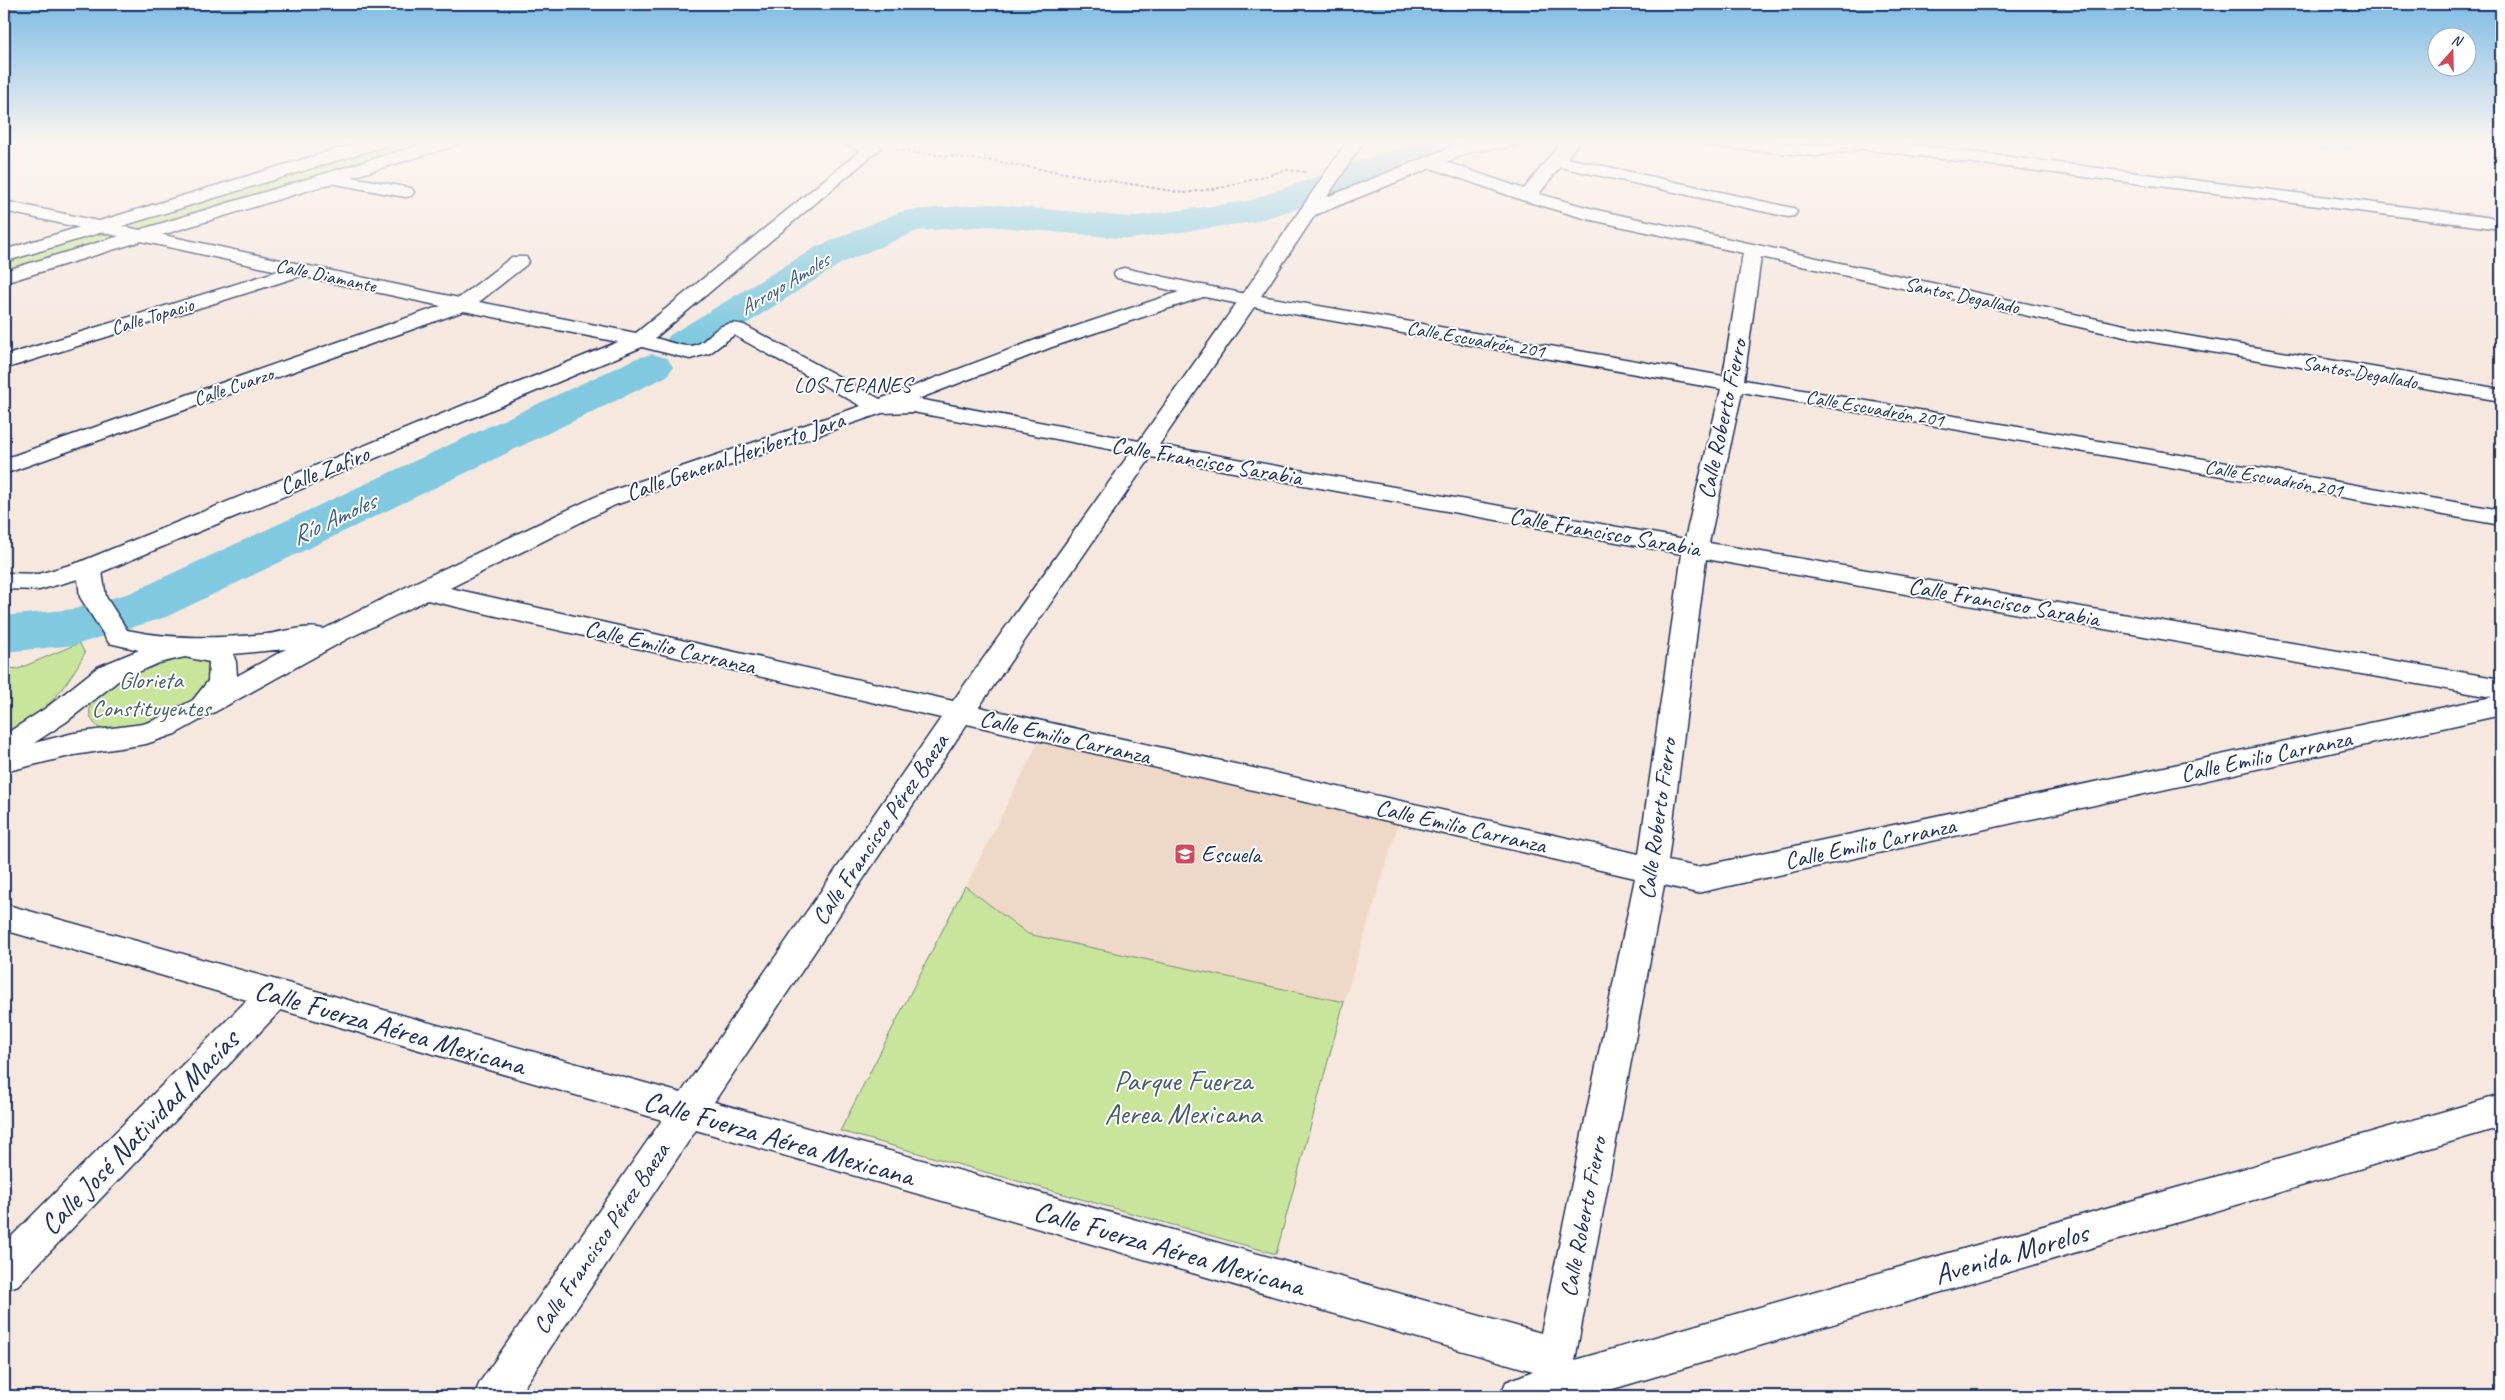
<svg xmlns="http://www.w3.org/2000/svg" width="2505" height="1400" viewBox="0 0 2505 1400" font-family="Caveat,sans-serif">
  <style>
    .built { fill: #f0d8c8 }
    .green { fill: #c9e59b; stroke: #728a7c }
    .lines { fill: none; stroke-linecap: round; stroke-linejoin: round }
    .river { fill: #80c9e0; fill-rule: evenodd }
    .street-casing { stroke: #1b2f5e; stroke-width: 3 }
    .secondary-casing { stroke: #1b2f5e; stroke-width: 3 }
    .path { stroke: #1b2f5e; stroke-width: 2; stroke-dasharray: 3 2.5; stroke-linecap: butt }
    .street { fill: #fff; fill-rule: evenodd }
    .secondary { fill: #fff; fill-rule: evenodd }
    .labels { text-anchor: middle; stroke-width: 4; stroke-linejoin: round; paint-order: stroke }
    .far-street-label { font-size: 20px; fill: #1b2f5e; stroke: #fff }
    .far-water-label { font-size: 21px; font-style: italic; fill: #395d85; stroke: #fff }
    .far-quarter-label { font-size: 21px; letter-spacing: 1px; fill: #1b2f5e; stroke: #fff }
    .street-label { font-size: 24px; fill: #1b2f5e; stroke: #fff }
    .park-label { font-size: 24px; fill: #465c6d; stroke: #fff }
    .poi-label { font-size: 24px; fill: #1b2f5e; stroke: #fff; text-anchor: start }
    .water-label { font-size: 25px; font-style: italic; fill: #395d85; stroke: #fff }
    .near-street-label { font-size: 29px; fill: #1b2f5e; stroke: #fff }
    .near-park-label { font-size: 29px; fill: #465c6d; stroke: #fff }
  </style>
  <rect width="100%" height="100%" fill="#f6e8df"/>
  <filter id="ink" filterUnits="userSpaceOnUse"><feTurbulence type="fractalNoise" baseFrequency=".02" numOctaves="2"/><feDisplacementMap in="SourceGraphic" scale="10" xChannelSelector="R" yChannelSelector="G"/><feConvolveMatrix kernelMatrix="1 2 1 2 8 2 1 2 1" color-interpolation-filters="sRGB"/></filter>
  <g filter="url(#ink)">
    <path class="built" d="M1042 735 1399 822 1344 1002 1028 934 966 886Z"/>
    <path class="green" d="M383 141H453L4 281V256Z
      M79 643 85 653C65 689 43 718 4 733V667L18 669Z
      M175 655C191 657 203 656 214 670L210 689 168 723 102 730C82 717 88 696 107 684 124 673 156 663 175 655Z
      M965 886 1028 934 1344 1002 1276 1254 840 1131Z"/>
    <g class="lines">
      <path class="river" d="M1425 141H1487L1483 148 1417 164 1312 204 1253 222 1130 239 989 226 917 231 842 263 700 353 685 356 670 353 664 344 670 335 816 247 897 213 910 210 989 204 1130 217 1248 201 1394 149Z
        M2307 141H2359L2355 148C2340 152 2326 152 2311 148Z
        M652 354 667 358 673 367 667 376 166 617 75 645 4 652V616L74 609 130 593 637 358Z"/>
      <g class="street-casing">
        <path id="street" d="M843 141C854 141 874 138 881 148L655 338C665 340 680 347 691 346 711 344 713 317 744 325L880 399 1038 339 1179 292 1117 278 1114 274 1117 270 1124 268 1209 287 1212 291 1209 295 1052 347 918 399 1139 441 1241 297 1347 141H1364L1327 197 1464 142 1523 141 1515 146 1473 151 1446 162 1524 189 1562 141H1579L1567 158 1788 207 1794 208 1797 212 1794 216 1788 217 1560 167 1539 194 1597 210 2129 326 2501 389V401L2129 338 1761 257 1744 380 2501 510V525L1742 392 1709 543 2501 679V715L1697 893 1664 885 1575 1360 2501 1095V1127L1589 1396H1500L1506 1382 1533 1371 696 1130 518 1396H474L480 1382 662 1120 281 1010 18 1285 4 1290V1244L247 1000 4 930V904L681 1093 941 718 427 600 347 639 175 734 146 744 74 755 4 772V735L46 708 98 667 139 650 109 643 80 597 78 579 39 590 4 589V573L39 574 80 562 618 342 464 311 4 474V459L441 306 301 276 4 369V356L278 271 4 211V201L459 298 512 257H526L529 261 526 265 479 302 636 333 861 150 845 145ZM1431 168 1522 200 1587 219 1743 253 1723 376 1261 296 1315 215ZM1254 307 1721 389 1685 539 1159 445ZM734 335 861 406 599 495 412 584 324 629C306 624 285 632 267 634 219 638 174 640 127 630L106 597 102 572 642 347 690 359 710 353ZM913 412 1130 453 953 701 450 588 615 505 882 413ZM1151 457 1682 554 1639 854 979 707ZM1706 559 2492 697 1697 867 1668 861ZM286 649 237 676 236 662 233 654ZM185 657 209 662 208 681 193 700 155 720 143 724 74 733 34 743 66 722 118 681 159 663ZM967 724 1635 878 1541 1333 714 1102Z
          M1700 141H1767L1816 146 1847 141H1883L2501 219V229L1863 149 1816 156 1708 146Z
          M331 173 405 187 411 188 414 192 411 196 405 197 325 182 322 178 325 174Z"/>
      </g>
      <g class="secondary-casing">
        <path id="secondary" d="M363 141H390L388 145 4 262V250Z
          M432 141H459L457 145 4 283V271Z
          M1202 285 1256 296 1259 300 1256 304 1249 306 1195 295 1192 291 1195 287Z"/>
      </g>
      <path class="path" d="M896 150 999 162 1184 193 1225 187 1286 170 1306 172"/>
      <use href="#street" class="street"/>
      <use href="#secondary" class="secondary"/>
    </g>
  </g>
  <linearGradient id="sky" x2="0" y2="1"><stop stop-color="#7ebce5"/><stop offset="0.42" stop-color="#fbf5f1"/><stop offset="1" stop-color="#fbf5f1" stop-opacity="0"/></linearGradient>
  <rect width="2505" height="337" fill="url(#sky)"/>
  <defs>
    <g id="school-square" transform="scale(1.125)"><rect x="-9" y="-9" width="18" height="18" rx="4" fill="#d1495b" stroke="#fff"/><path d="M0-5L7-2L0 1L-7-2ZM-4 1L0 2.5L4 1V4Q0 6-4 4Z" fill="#fff"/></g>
  </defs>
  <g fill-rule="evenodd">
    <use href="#school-square" x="1185" y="854"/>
  </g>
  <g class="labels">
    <g class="far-street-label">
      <text transform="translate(326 275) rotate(12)" y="7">Calle Diamante</text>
      <text transform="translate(1962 295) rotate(12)" y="7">Santos Degallado</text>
      <text transform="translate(152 316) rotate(-17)" y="7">Calle Topacio</text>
      <text transform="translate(1476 339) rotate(10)" y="7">Calle Escuadrón 201</text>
      <text transform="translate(2360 372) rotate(10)" y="7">Santos Degallado</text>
      <text transform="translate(233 386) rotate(-19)" y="7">Calle Cuarzo</text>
      <text transform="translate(1875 408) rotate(10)" y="7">Calle Escuadrón 201</text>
      <text transform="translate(2274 478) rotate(10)" y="7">Calle Escuadrón 201</text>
    </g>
    <g class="far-water-label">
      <text transform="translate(784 284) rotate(-31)" y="7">Arroyo Amoles</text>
    </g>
    <g class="far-quarter-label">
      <text x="853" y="392">LOS TEPANES</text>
    </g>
    <g class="street-label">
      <text transform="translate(1722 419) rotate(-78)" y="8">Calle Roberto Fierro</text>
      <text transform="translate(735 456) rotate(-19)" y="8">Calle General Heriberto Jara</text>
      <text transform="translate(1207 461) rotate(10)" y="8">Calle Francisco Sarabia</text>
      <text transform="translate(324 470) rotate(-22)" y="8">Calle Zafiro</text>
      <text transform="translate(1605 532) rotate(10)" y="8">Calle Francisco Sarabia</text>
      <text transform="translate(2004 602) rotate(10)" y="8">Calle Francisco Sarabia</text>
      <text transform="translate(670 647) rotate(13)" y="8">Calle Emilio Carranza</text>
      <text transform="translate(1065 737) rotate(13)" y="8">Calle Emilio Carranza</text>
      <text transform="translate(2266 756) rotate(-12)" y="8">Calle Emilio Carranza</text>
      <text transform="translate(1657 819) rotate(-82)" y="8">Calle Roberto Fierro</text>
      <text transform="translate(1461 826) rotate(13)" y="8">Calle Emilio Carranza</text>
      <text transform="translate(880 829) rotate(-56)" y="8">Calle Francisco Pérez Baeza</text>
      <text transform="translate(1870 843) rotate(-12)" y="8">Calle Emilio Carranza</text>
      <text transform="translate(1583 1217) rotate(-79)" y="8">Calle Roberto Fierro</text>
      <text transform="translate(601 1238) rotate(-56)" y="8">Calle Francisco Pérez Baeza</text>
    </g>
    <g class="park-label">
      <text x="151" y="688">Glorieta<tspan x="151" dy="28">Constituyentes</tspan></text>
    </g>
    <g class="poi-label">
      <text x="1201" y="862">Escuela</text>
    </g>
    <g class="water-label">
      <text transform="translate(333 518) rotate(-25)" y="9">Río Amoles</text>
    </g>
    <g class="near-street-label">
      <text transform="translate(390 1027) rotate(16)" y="10">Calle Fuerza Aérea Mexicana</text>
      <text transform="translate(139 1132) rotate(-46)" y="10">Calle José Natividad Macías</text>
      <text transform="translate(779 1138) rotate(16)" y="10">Calle Fuerza Aérea Mexicana</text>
      <text transform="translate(1169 1248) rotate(16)" y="10">Calle Fuerza Aérea Mexicana</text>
      <text transform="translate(2011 1253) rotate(-16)" y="10">Avenida Morelos</text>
    </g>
    <g class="near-park-label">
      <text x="1183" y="1090">Parque Fuerza<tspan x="1183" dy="33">Aerea Mexicana</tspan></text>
    </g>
  </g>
  <rect width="2505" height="1400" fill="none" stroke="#fff" stroke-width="20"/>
  <rect x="10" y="10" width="2485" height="1380" fill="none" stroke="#1b2f5e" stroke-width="2" filter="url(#ink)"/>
  <g transform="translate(2452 52) rotate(20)"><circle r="24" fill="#ffffff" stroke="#a4acbf"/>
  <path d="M0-4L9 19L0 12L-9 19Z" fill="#d1495b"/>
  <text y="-8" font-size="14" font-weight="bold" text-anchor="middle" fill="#1b2f5e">N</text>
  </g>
</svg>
